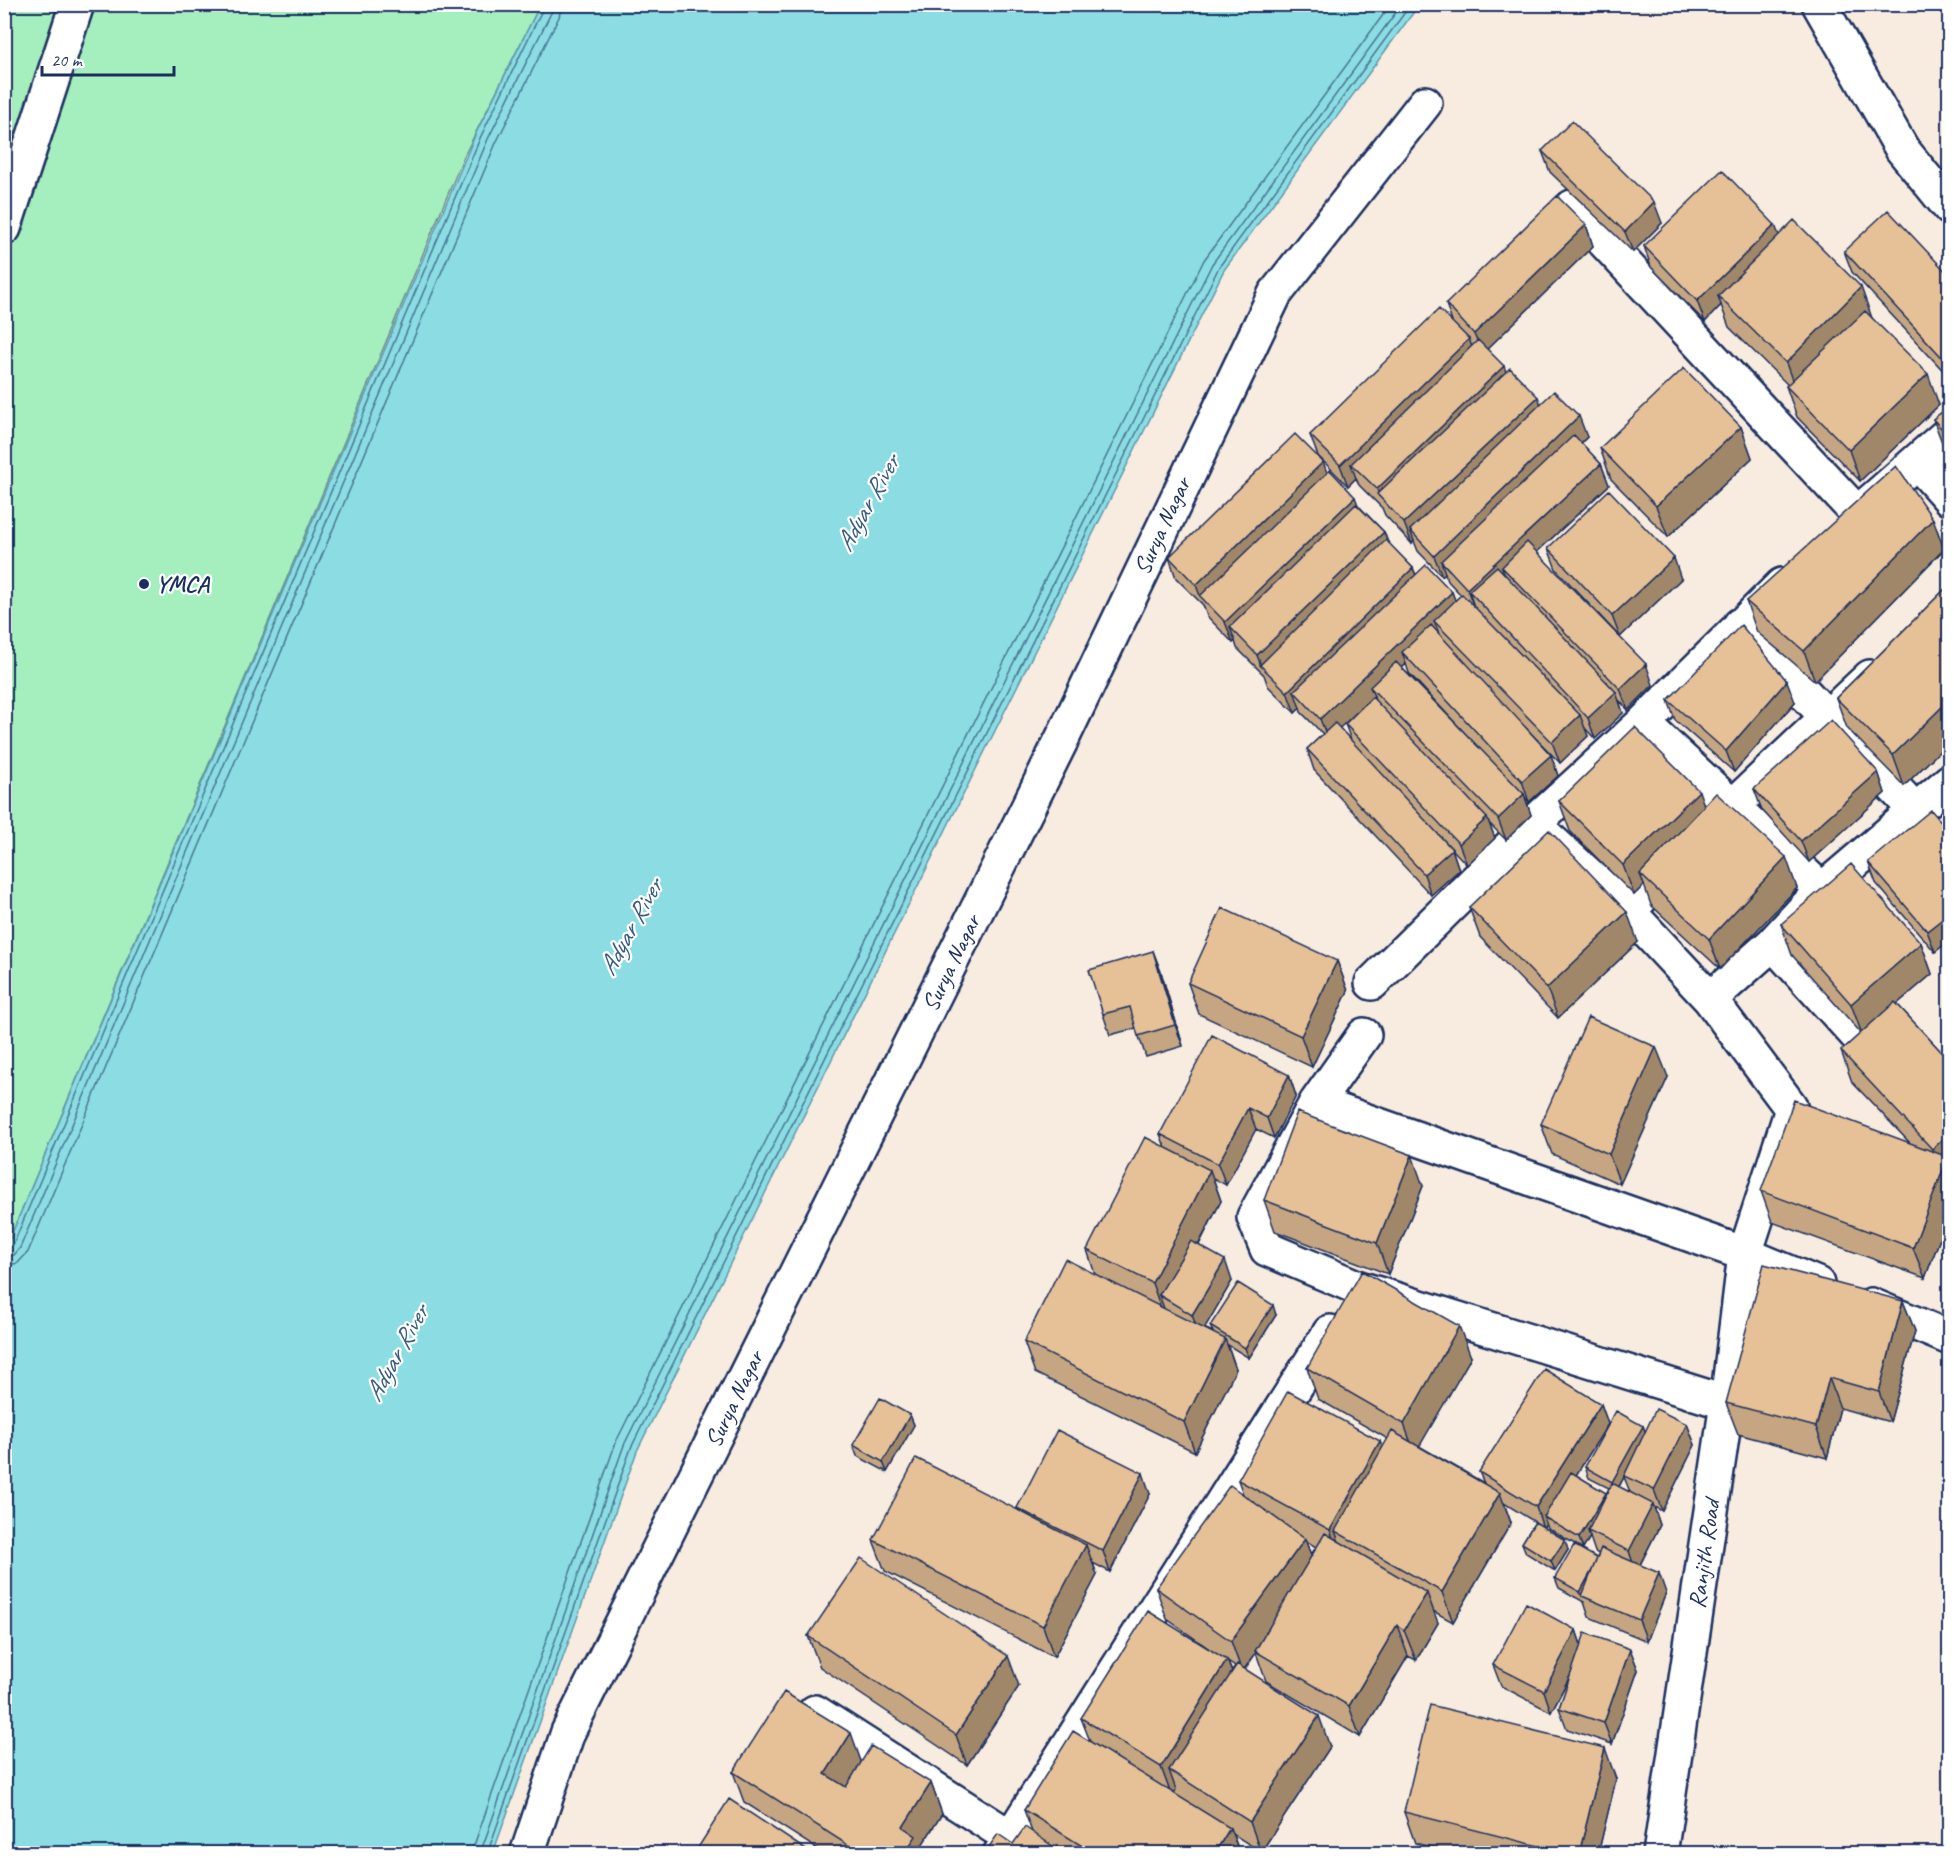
<svg xmlns="http://www.w3.org/2000/svg" width="1954" height="1858" viewBox="0 0 1954 1858" font-family="Caveat,sans-serif">
  <style>
    .green { fill: #a5efbe; stroke: #608f8e; stroke-width: 1.5 }
    .water { fill: #8bdde3; stroke: #5e97ae; stroke-width: 1.5 }
    .lines { fill: none; stroke-linecap: round; stroke-linejoin: round }
    .shore { stroke: #487593; stroke-width: 1.5 }
    .minor-casing { stroke: #1b2f5e; stroke-width: 38 }
    .minor { stroke: #fff; stroke-width: 33 }
    .wall { fill: #c6a682; stroke: #1b2f5e; stroke-width: 1.5; fill-rule: evenodd }
    .shaded-wall { fill: #a1876a; stroke: #1b2f5e; stroke-width: 1.5 }
    .building { fill: #e6c197; stroke: #1b2f5e; stroke-width: 1.5 }
    .poi-dot { fill: #1b2f5e; stroke: #fff; stroke-width: 2 }
    .labels { text-anchor: middle; stroke-width: 4.5; stroke-linejoin: round; paint-order: stroke }
    .street-label { font-size: 24px; fill: #1b2f5e; stroke: #fff }
    .poi-label { font-size: 24px; font-weight: bold; fill: #1b2f5e; stroke: #fff; text-anchor: start }
    .water-label { font-size: 26px; font-style: italic; fill: #375a7f; stroke: #fff }
  </style>
  <rect width="100%" height="100%" fill="#f8ece0"/>
  <filter id="ink" filterUnits="userSpaceOnUse"><feTurbulence type="fractalNoise" baseFrequency=".0167" numOctaves="2"/><feDisplacementMap in="SourceGraphic" scale="12" xChannelSelector="R" yChannelSelector="G"/><feConvolveMatrix kernelMatrix="1 2 1 2 8 2 1 2 1" color-interpolation-filters="sRGB"/></filter>
  <g filter="url(#ink)">
    <path class="green" d="M5 5H540L464 156 5 1250Z"/>
    <path class="water" d="M540 5H1419L1224 270 637 1451 493 1853H5V1250L476 133Z"/>
    <g class="lines">
      <path class="shore" d="M4 1250 13 1245 481 136 545 4
        M4 1257 14 1255 20 1248 488 139 551 13 553 4
        M4 1266 18 1263 28 1252 496 143 559 17 562 4
        M471 1854 616 1442 1204 260 1391 4
        M480 1854 624 1445 1212 264 1402 4
        M487 1854 631 1448 1219 267 1411 4"/>
      <g class="minor-casing">
        <path id="minor" d="M1819 4 1902 149 1950 208
          M1572 207 1857 513
          M4 228 77 4
          M1917 462 1950 499
          M1868 504 1950 432
          M1740 625 1916 811
          M1643 723 1822 890
          M1533 824 1628 911 1710 999 1790 1106 1791 1112 1745 1254 1727 1403 1660 1854
          M1628 911 1734 805 1870 677
          M1773 943 1862 1041
          M1372 983 1533 824 1643 723 1782 585
          M1710 999 1773 943 1822 890 1950 781
          M1316 1103 1364 1035
          M1871 1305 1950 1338
          M1727 1403 1359 1288 1267 1249 1254 1217 1316 1103 1745 1254 1817 1284
          M815 1712 1010 1837
          M527 1854 568 1732 1062 739 1275 294 1425 103
          M1000 1854 1330 1332"/>
      </g>
      <use href="#minor" class="minor"/>
    </g>
    <path class="wall" d="M1542 151 1662 223 1633 252 1550 172Z
      M1586 225 1593 246 1487 349 1506 372 1541 404 1587 437 1581 443 1601 464 1609 485 1537 552 1653 685 1628 710 1619 700 1623 713 1595 739 1584 727 1588 736 1560 763 1523 725 1551 755 1558 776 1529 802 1525 797 1531 815 1506 840 1489 823 1495 838 1467 865 1438 834 1452 849 1459 870 1431 895 1314 770 1307 749 1323 734 1301 712 1300 708 1295 713 1268 686 1264 675 1237 648 1235 641 1233 643 1207 616 1203 605 1176 578 1169 557 1327 473 1384 532 1388 543 1413 568 1416 575 1452 592 1455 601 1461 595 1448 581 1445 573 1442 576 1418 551 1414 541 1412 544 1385 515 1382 508 1359 485 1356 478 1348 486 1318 456 1310 435 1452 322 1446 304ZM1406 664 1409 673 1475 744 1402 668ZM1374 696 1375 701 1345 724 1351 740 1339 728Z
      M1779 235 1872 318 1939 405 1860 481 1797 417 1786 386 1788 385 1729 327 1721 305 1705 322 1651 267 1644 246Z
      M1844 251 1950 276V378L1852 272Z
      M1950 406V456L1945 450 1933 419Z
      M1741 427 1752 458 1668 537 1611 479 1600 448Z
      M1933 519 1944 549 1815 681 1757 632 1746 601Z
      M1548 548 1681 579 1620 637 1556 569Z
      M1950 584V741L1904 786 1847 728 1836 698Z
      M1668 700 1795 702 1734 772 1675 720Z
      M1878 772 1885 793 1809 862 1762 810 1754 789Z
      M1559 801 1704 806 1797 888 1720 969 1651 905 1644 885 1634 895 1570 831Z
      M1950 832V940L1935 952 1876 883 1868 862Z
      M1469 907 1638 942 1558 1018 1480 937Z
      M1781 924 1921 943 1932 974 1897 1004 1950 1061V1212L1925 1278 1772 1222 1761 1191 1909 1142 1852 1082 1841 1051 1861 1033 1792 955Z
      M1153 951 1161 972 1183 1046 1146 1057 1136 1028 1110 1035 1103 1014Z
      M1337 961 1348 991 1312 1067 1199 1014 1188 983Z
      M1289 1075 1296 1096 1274 1138 1256 1129 1226 1185 1213 1178 1221 1201 1199 1245 1232 1281 1204 1328 1213 1332 1210 1326 1276 1315 1249 1358 1228 1345 1236 1369 1195 1452 1035 1373 1024 1342 1095 1274 1087 1250 1165 1147 1160 1134Z
      M1668 1077 1620 1184 1552 1154 1541 1124Z
      M1423 1186 1388 1274 1275 1231 1264 1200Z
      M1903 1301 1915 1331 1890 1422 1840 1408 1827 1458 1738 1434 1726 1403Z
      M1471 1357 1419 1446 1484 1483 1479 1472 1601 1404 1608 1424 1576 1475 1606 1494 1609 1488 1589 1478 1585 1467 1643 1426 1645 1431 1687 1424 1695 1445 1662 1511 1654 1507 1660 1525 1640 1565 1666 1593 1647 1641 1589 1617 1584 1602 1559 1588 1555 1578 1597 1558 1599 1554 1595 1552 1590 1537 1583 1549 1548 1528 1546 1523 1544 1527 1568 1550 1555 1571 1526 1553 1522 1543 1535 1522 1504 1503 1511 1523 1453 1622 1433 1611 1438 1623 1416 1660 1408 1656 1360 1737 1266 1681 1256 1653 1245 1669 1330 1747 1261 1852 1233 1834 1240 1854H984L1013 1844 1032 1832 1024 1810 1090 1741 1081 1718 1208 1648 1167 1619 1156 1588 1243 1494 1238 1480 1383 1448 1388 1439 1318 1399 1307 1368ZM1624 1477 1630 1492 1619 1487ZM1306 1541 1316 1547 1311 1555ZM1228 1662 1235 1667 1232 1672Z
      M910 1415 914 1425 887 1472 857 1456 853 1445Z
      M1150 1494 1110 1572 1093 1563 1097 1575 1054 1657 885 1571 873 1540 1018 1510 1017 1508Z
      M1576 1630 1581 1645 1630 1649 1638 1670 1612 1744 1567 1729 1559 1708 1571 1675 1551 1712 1501 1686 1493 1665Z
      M808 1636 1019 1686 967 1765 820 1667Z
      M861 1762 931 1783 942 1814 920 1848 922 1854H825L744 1802 733 1772Z
      M1616 1779 1598 1854H1458L1415 1843 1404 1812Z"/>
    <path class="shaded-wall" d="M1654 202 1662 223 1633 252 1625 232Z
      M1586 225 1593 246 1482 354 1474 334Z
      M1775 225 1783 246 1718 296 1721 305 1705 322 1697 301Z
      M1861 287 1872 318 1797 394 1786 363Z
      M1469 339 1477 360 1351 464 1356 478 1348 486 1340 465Z
      M1504 366 1511 386 1379 496 1377 489Z
      M1928 374 1939 405 1860 481 1849 450Z
      M1538 397 1546 418 1410 530 1414 541 1412 544 1404 523Z
      M1579 416 1587 437 1449 570 1441 561 1445 573 1442 576 1434 556Z
      M1741 427 1752 458 1668 537 1656 506Z
      M1323 462 1331 483 1200 596 1196 585Z
      M1601 464 1609 485 1511 576 1502 567 1506 580 1469 591 1475 610 1467 589Z
      M1355 497 1363 518 1230 627 1235 641 1233 643 1225 622Z
      M1933 519 1944 549 1815 681 1804 651Z
      M1384 532 1392 553 1261 666 1257 655Z
      M1674 558 1681 579 1620 637 1612 616Z
      M1413 568 1421 589 1294 691 1300 708 1295 713 1287 692Z
      M1452 592 1460 613 1434 621 1439 633 1410 661 1402 652 1406 664 1376 693 1370 687 1374 696 1328 739 1320 719Z
      M1646 664 1653 685 1628 710 1620 689Z
      M1787 681 1795 702 1734 772 1726 751Z
      M1616 692 1623 713 1595 739 1588 718Z
      M1950 699V741L1904 786 1893 755Z
      M1580 715 1588 736 1560 763 1552 742Z
      M1551 755 1558 776 1529 802 1522 781Z
      M1878 772 1885 793 1809 862 1801 841Z
      M1699 791 1710 822 1640 874 1644 885 1634 895 1623 865Z
      M1524 794 1531 815 1506 840 1498 819Z
      M1487 818 1495 838 1467 865 1459 844Z
      M1452 849 1459 870 1431 895 1424 874Z
      M1786 857 1797 888 1720 969 1709 939Z
      M1627 912 1638 942 1558 1018 1547 988Z
      M1950 913V940L1935 952 1927 931Z
      M1921 943 1932 974 1862 1034 1851 1004Z
      M1153 951 1161 972 1183 1046 1175 1025Z
      M1337 961 1348 991 1312 1067 1301 1036Z
      M1656 1047 1668 1077 1620 1184 1609 1154Z
      M1289 1075 1296 1096 1274 1138 1267 1118Z
      M1248 1108 1256 1129 1226 1185 1218 1164Z
      M1950 1133V1212L1925 1278 1913 1248 1941 1174 1932 1149Z
      M1412 1155 1423 1186 1388 1274 1377 1243Z
      M1210 1170 1221 1201 1169 1301 1159 1295 1165 1311 1163 1314 1152 1283Z
      M1225 1260 1232 1281 1200 1336 1192 1315Z
      M1903 1301 1915 1331 1890 1422 1879 1392Z
      M1273 1305 1276 1315 1249 1358 1245 1348Z
      M1459 1326 1471 1357 1415 1454 1404 1424Z
      M1225 1339 1236 1369 1195 1452 1184 1422Z
      M1829 1378 1840 1408 1827 1458 1816 1427Z
      M1601 1404 1608 1424 1548 1520 1544 1517 1546 1523 1543 1528 1536 1507Z
      M910 1415 914 1425 887 1472 883 1462Z
      M1687 1424 1695 1445 1662 1511 1654 1490Z
      M1643 1426 1647 1436 1624 1476V1477L1616 1492 1612 1482Z
      M1380 1441 1391 1472 1335 1531 1344 1555 1341 1561 1330 1530Z
      M1143 1473 1150 1494 1110 1572 1103 1551Z
      M1500 1493 1511 1523 1453 1622 1442 1592Z
      M1606 1493 1610 1504 1588 1531 1590 1537 1583 1549 1579 1538Z
      M1653 1504 1660 1525 1636 1572 1629 1551Z
      M1305 1539 1316 1569 1255 1651 1256 1653 1242 1672 1231 1641Z
      M1565 1540 1568 1550 1555 1571 1551 1561Z
      M1086 1545 1097 1575 1054 1657 1043 1626Z
      M1599 1559 1582 1596 1580 1592Z
      M1659 1573 1666 1593 1647 1641 1639 1620Z
      M1427 1593 1438 1623 1416 1660 1404 1630Z
      M1397 1625 1408 1656 1360 1737 1349 1706Z
      M1576 1630 1583 1651 1551 1712 1544 1691Z
      M1630 1649 1638 1670 1612 1744 1604 1723Z
      M1008 1656 1019 1686 967 1765 956 1735Z
      M1227 1660 1239 1690 1169 1770 1176 1790 1172 1797 1161 1767Z
      M1319 1716 1330 1747 1261 1852 1250 1822Z
      M851 1733 862 1764 836 1804 825 1774Z
      M1605 1748 1616 1779 1598 1854H1579Z
      M931 1783 942 1814 920 1848 922 1854H904L903 1827Z
      M1230 1828 1240 1854H1214Z"/>
    <path class="building" d="M1572 121 1654 202 1625 232 1542 151Z
      M1722 170 1775 225 1697 301 1644 246Z
      M1557 196 1586 225 1474 334 1446 304Z
      M1888 210 1950 276V366L1844 251Z
      M1794 220 1861 287 1786 363 1718 296Z
      M1439 309 1469 339 1340 465 1310 435Z
      M1865 311 1928 374 1849 450 1786 386Z
      M1478 340 1504 366 1377 489 1351 464Z
      M1510 368 1538 397 1404 523 1377 494Z
      M1684 368 1741 427 1656 506 1600 448Z
      M1554 391 1579 416 1434 556 1410 530Z
      M1950 406V438L1933 419Z
      M1295 434 1323 462 1196 585 1169 557Z
      M1574 435 1601 464 1467 589 1441 561Z
      M1896 466 1933 519 1804 651 1746 601Z
      M1330 470 1355 497 1225 622 1200 596Z
      M1609 490 1674 558 1612 616 1548 548Z
      M1356 504 1384 532 1257 655 1230 627Z
      M1386 540 1413 568 1287 692 1260 665Z
      M1527 542 1646 664 1620 689 1502 567Z
      M1426 565 1452 592 1320 719 1294 691Z
      M1497 566 1616 692 1588 718 1469 591Z
      M1950 584V699L1893 755 1836 698Z
      M1462 594 1580 715 1552 742 1434 621Z
      M1431 625 1551 755 1522 781 1402 652Z
      M1741 625 1787 681 1726 751 1668 700Z
      M1396 662 1524 794 1498 819 1370 687Z
      M1372 697 1487 818 1459 844 1345 724Z
      M1831 720 1878 772 1801 841 1754 789Z
      M1335 723 1452 849 1424 874 1307 749Z
      M1635 727 1699 791 1623 865 1559 801Z
      M1716 793 1786 857 1709 939 1640 874Z
      M1931 810 1950 832V913L1927 931 1868 862Z
      M1549 830 1627 912 1547 988 1469 907Z
      M1851 864 1921 943 1851 1004 1781 924Z
      M1222 908 1337 961 1301 1036 1188 983Z
      M1153 951 1175 1025 1138 1036 1130 1007 1103 1014 1089 970Z
      M1895 1002 1950 1061V1133L1932 1149 1841 1051Z
      M1588 1017 1656 1047 1609 1154 1541 1124Z
      M1212 1035 1289 1075 1267 1118 1248 1108 1218 1164 1160 1134Z
      M1794 1100 1948 1157 1913 1248 1761 1191Z
      M1297 1112 1412 1155 1377 1243 1264 1200Z
      M1145 1137 1210 1170 1152 1283 1087 1250Z
      M1191 1241 1225 1260 1192 1315 1159 1295Z
      M1065 1259 1225 1339 1184 1422 1024 1342Z
      M1764 1264 1903 1301 1879 1392 1829 1378 1816 1427 1726 1403Z
      M1362 1271 1459 1326 1404 1424 1307 1368Z
      M1238 1283 1273 1305 1245 1348 1210 1326Z
      M1544 1369 1601 1404 1536 1507 1479 1472Z
      M1288 1391 1380 1441 1330 1530 1238 1480Z
      M880 1398 910 1415 883 1462 853 1445Z
      M1656 1409 1687 1424 1654 1490 1624 1476Z
      M1616 1411 1643 1426 1612 1482 1585 1467Z
      M1057 1430 1143 1473 1103 1551 1017 1508Z
      M1392 1431 1500 1493 1442 1592 1335 1531Z
      M916 1458 1086 1545 1043 1626 873 1540Z
      M1571 1472 1606 1493 1579 1538 1544 1517Z
      M1612 1483 1653 1504 1629 1551 1588 1531Z
      M1230 1485 1305 1539 1231 1641 1156 1588Z
      M1535 1522 1565 1540 1551 1561 1522 1543Z
      M1325 1533 1427 1593 1404 1630 1397 1625 1349 1706 1255 1651Z
      M1574 1545 1597 1558 1592 1570 1580 1592 1555 1578Z
      M1601 1548 1659 1573 1639 1620 1582 1596Z
      M861 1558 1008 1656 956 1735 808 1636Z
      M1526 1603 1576 1630 1544 1691 1493 1665Z
      M1148 1611 1227 1660 1161 1767 1081 1718Z
      M1585 1633 1630 1649 1604 1723 1559 1708Z
      M1237 1664 1319 1716 1250 1822 1169 1770Z
      M784 1692 851 1733 825 1774 846 1787 871 1746 931 1783 903 1827 916 1836 904 1854H862L733 1772Z
      M1430 1705 1605 1748 1579 1854H1571L1404 1812Z
      M1073 1731 1230 1828 1214 1854H1095L1024 1810Z
      M729 1799 812 1854H694Z
      M1025 1827 1064 1854H984L998 1834 1013 1844Z"/>
  </g>
  <circle class="poi-dot" cx="144" cy="584" r="6"/>
  <g class="labels">
    <g class="street-label">
      <text transform="translate(1162 526) rotate(-65)" y="8">Surya Nagar</text>
      <text transform="translate(951 963) rotate(-64)" y="8">Surya Nagar</text>
      <text transform="translate(734 1399) rotate(-64)" y="8">Surya Nagar</text>
      <text transform="translate(1704 1554) rotate(-82)" y="8">Ranjith Road</text>
    </g>
    <g class="poi-label">
      <text x="156" y="592">YMCA</text>
    </g>
    <g class="water-label">
      <text transform="translate(867 503) rotate(-61)" y="9">Adyar River</text>
      <text transform="translate(630 927) rotate(-61)" y="9">Adyar River</text>
      <text transform="translate(396 1353) rotate(-61)" y="9">Adyar River</text>
    </g>
  </g>
  <rect width="1954" height="1858" fill="none" stroke="#fff" stroke-width="24"/>
  <rect x="12" y="12" width="1930" height="1834" fill="none" stroke="#1b2f5e" stroke-width="2" filter="url(#ink)"/>
  <path d="M42 66v9h132v-9" fill="none" stroke="#1b2f5e" stroke-width="3"/>
  <text x="51" y="66" font-size="18" fill="#1b2f5e" stroke="#ffffff" stroke-width="4.5" paint-order="stroke">20 m</text>
</svg>
